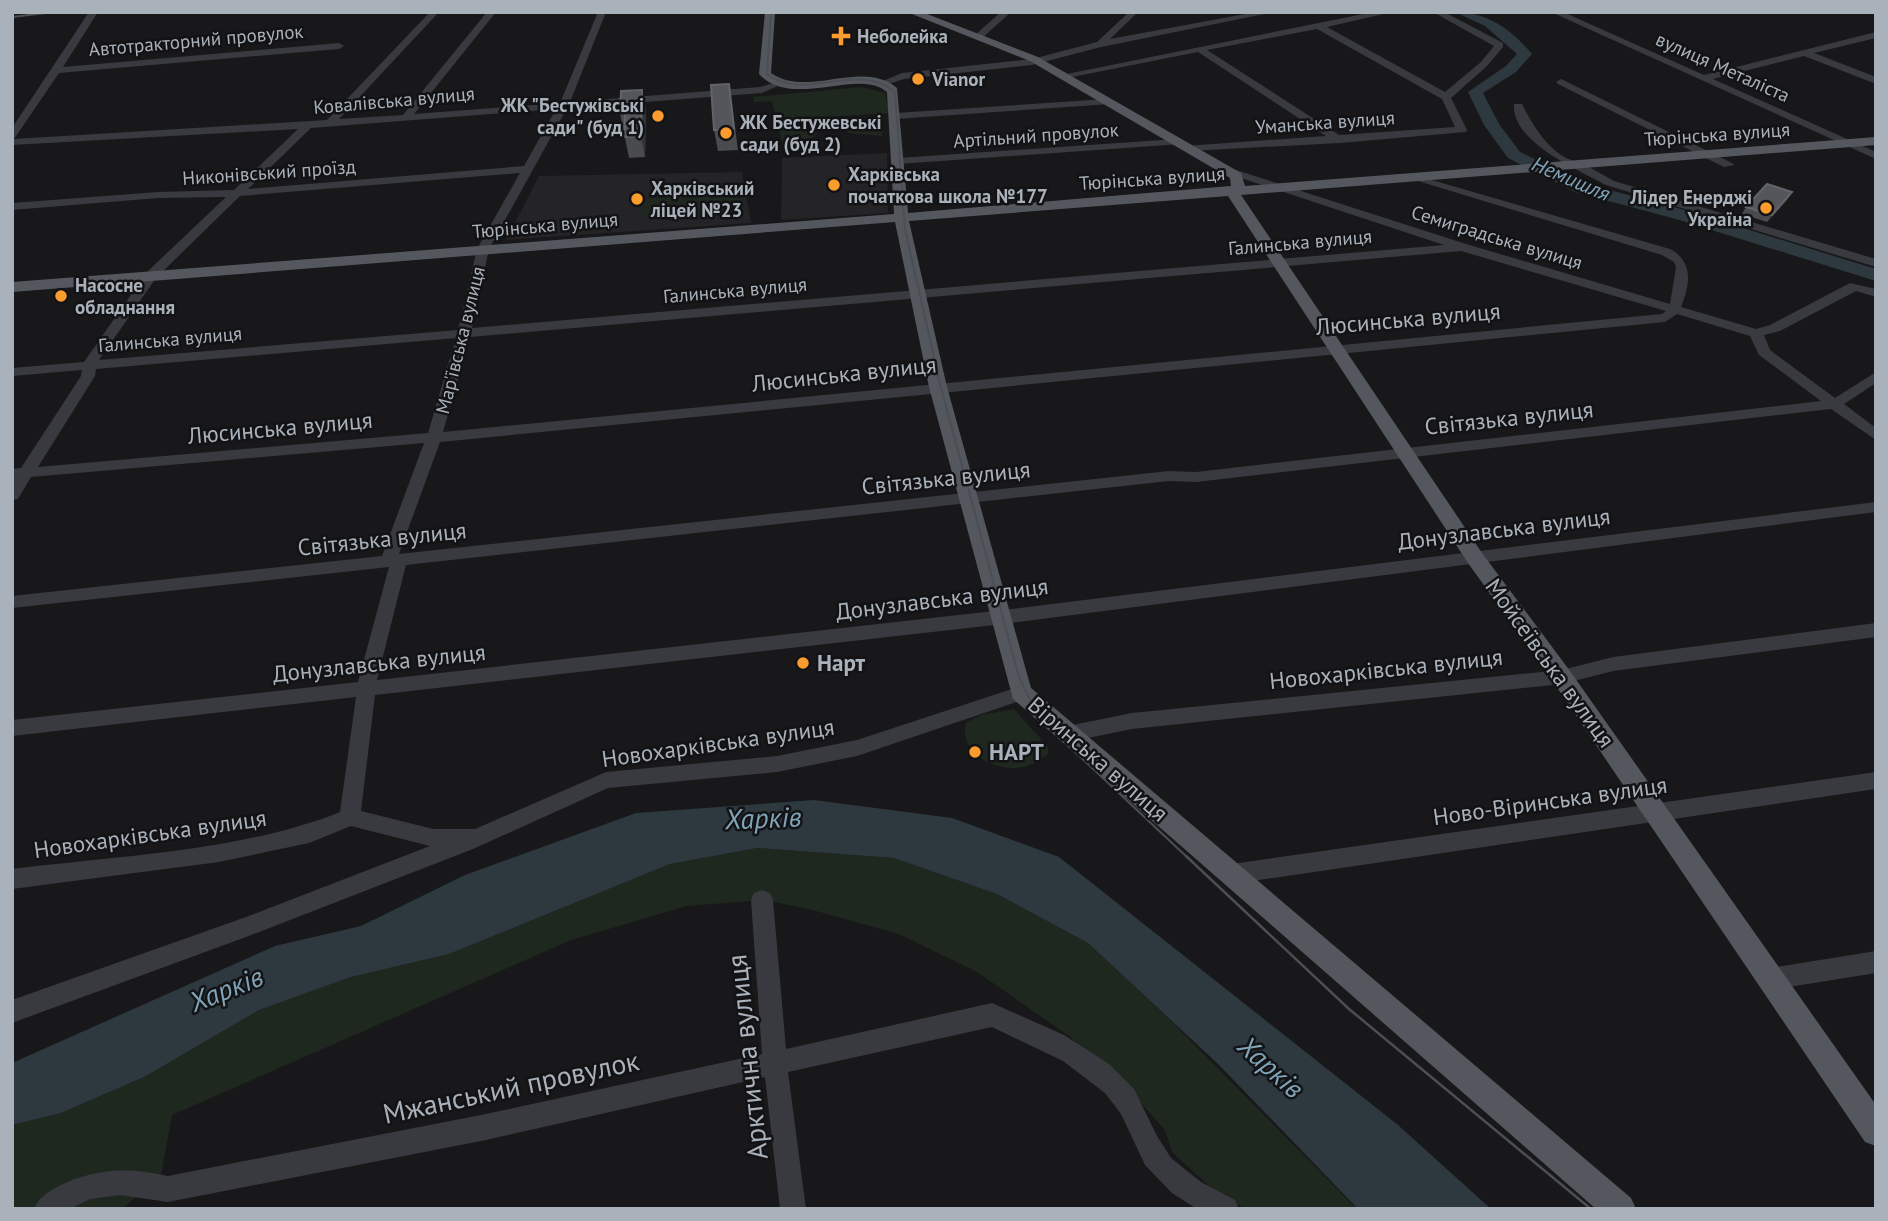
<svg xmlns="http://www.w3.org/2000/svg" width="1888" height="1221" viewBox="0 0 1888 1221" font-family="'PT Sans',sans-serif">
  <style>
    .built { fill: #242427 }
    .green { fill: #1f281f }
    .water { fill: #2d393f }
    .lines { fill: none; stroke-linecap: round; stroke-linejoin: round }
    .river { fill: #2d393f; fill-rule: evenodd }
    .minor { fill: #383a3f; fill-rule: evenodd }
    .major { fill: #54585e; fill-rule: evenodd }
    .tram-far1 { stroke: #4b4f54; stroke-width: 2 }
    .tram { stroke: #4b4f54; stroke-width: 2.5 }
    .wall { fill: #494b4f }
    .shaded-wall { fill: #313235 }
    .building { fill: #54565b; stroke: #61646a; stroke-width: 2 }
    .poi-dot { fill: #fc9c2e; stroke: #131315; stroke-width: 2.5 }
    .labels { text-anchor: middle; stroke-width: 5; stroke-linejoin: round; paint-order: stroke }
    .far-poi-label { font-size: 19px; font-weight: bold; fill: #a9b1ba; stroke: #131315; text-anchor: start }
    .far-street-label { font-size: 19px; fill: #a9b1ba; stroke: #131315 }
    .far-water-label { font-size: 21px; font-style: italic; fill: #7fa4b7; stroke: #131315 }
    .street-label { font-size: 23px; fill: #a9b1ba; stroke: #131315 }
    .poi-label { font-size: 23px; font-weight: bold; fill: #a9b1ba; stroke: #131315; text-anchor: start }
    .near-water-label { font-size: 28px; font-style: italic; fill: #7fa4b7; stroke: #131315 }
    .near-street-label { font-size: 28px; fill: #a9b1ba; stroke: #131315 }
  </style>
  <rect width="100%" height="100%" fill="#18181a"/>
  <path class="built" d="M887 153 888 213 781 220 782 158Z
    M742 172 751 223 506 240 539 176Z"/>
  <path class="green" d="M862 87 885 93 890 113 808 118 803 124 804 131 817 133 814 137 787 148 783 146 772 101 754 102V97Z
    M879 117 882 118V136L849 133 842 128 845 124Z
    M726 193 738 197 740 203C731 219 673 218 654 218L644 216 639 210 644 202 655 198Z
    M1014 709 1048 747V754C1040 759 1032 766 1023 767 996 773 958 753 966 723L981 715Z
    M757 848 894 858 997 894 1088 943 1169 1019 1357 1209H1247L1221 1197 1172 1152 1165 1130 1141 1103 1069 1036 977 972 899 934 809 909 763 900 687 906 571 940 172 1115 161 1175 122 1209H12V1125L61 1113 146 1076 259 1010 351 977 449 954 670 864Z"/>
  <path class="water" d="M814 800 952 818 1059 857 1398 1125 1491 1209H1358L1218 1064 1088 943 997 894 894 858 757 848 670 864 449 954 351 977 259 1010 146 1076 61 1113 12 1125V1063L275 946 361 926 465 875 636 813Z"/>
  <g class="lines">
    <path class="river" d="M1455 12C1487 12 1511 29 1532 54L1516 72 1483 93 1499 124 1520 152 1587 184 1688 211 1876 269V281L1676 219 1575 192 1508 158 1484 125 1468 92 1506 66 1517 54 1485 26Z"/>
    <path class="minor" d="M89 12H98L63 67 339 43 344 46 339 49 59 73 14 139 327 120 430 12H439L339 119 403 115 487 12H496L414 114 560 103 598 12H606L570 102 760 87 780 81V85L762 93 567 108 489 249 472 328 1444 245 1226 173 1224 171 1230 168 1466 244 1670 304 1676 267 1674 262 1662 255 1408 178 1418 176 1670 249C1694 262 1690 285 1681 307L1756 329 1770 325 1850 283 1876 289V297L1856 291 1780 331 1764 335 1770 350 1835 398 1876 372V383L1844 404 1876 428V440L1831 409 1196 482 1169 481 406 565 377 680 1003 610 1876 502V512L1003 624 375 695 361 811 433 829H475L606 772 777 756 857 740 1021 686 1028 688 1030 693 1028 698 857 756 777 772 608 788 473 849 246 937 12 1023V1000L246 917 430 846 351 826 309 843 219 862 12 889V869C116 856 244 851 340 812L356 697 12 736V720L358 682 389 567 12 608V596L382 556 424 443 31 477 18 499 12 500 14 479H12V469L21 468 81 376 82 370 12 376V368L84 362 147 272 226 197 158 198 12 210V203L158 192 234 190 298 129 12 145V128ZM556 109 524 166 248 189 311 128ZM520 173 477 249 458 330 99 360 156 278 240 196ZM1461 251 1666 311 1662 314 443 432 470 337ZM1677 314 1750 336 1759 355 1821 401 1196 472 1169 471 399 554 440 442 1665 322ZM456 338 428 433 38 467 95 376 96 369Z
      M1001 12H1011L981 39H975V35Z
      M1129 12H1138L1110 39 1256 12H1275L1101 47 1032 65 904 79 883 86 878 83 902 73 1032 59 1097 42Z
      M1373 12H1392L1327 27 1445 92 1481 62 1494 46 1433 12H1444L1503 43V47L1487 66 1451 98 1467 130 1466 132 1340 143 1189 151 1184 148 1185 146 1326 136 1198 52 1062 79 1057 76ZM1317 29 1442 99 1455 127 1339 135 1207 50Z
      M1551 12H1563L1704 75 1876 32V38L1814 53 1876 77V84L1804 56 1713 79 1876 152V159Z
      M1561 79 1732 163 1734 165 1724 167 1558 84 1556 82Z
      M1107 99 1111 100V104L895 119 890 116 895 113Z
      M1514 104H1522C1533 126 1553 159 1580 162L1614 181 1876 259V267L1606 185C1579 170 1511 142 1514 104Z
      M1177 139 1181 140V144L898 164 893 161 898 158Z
      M1876 623V637L1613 671 1562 684 1132 729 1068 742 1061 740 1058 734 1061 728 1068 726 1132 713 1562 670 1613 657Z
      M1876 772V789L1232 884 1224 881 1221 874 1224 867 1232 864Z
      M762 890 770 893 773 900 786 1049 992 1003 1064 1035 1109 1064 1134 1089 1157 1136 1171 1158 1201 1182 1235 1200 1239 1209H1197L1172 1193 1145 1165 1121 1114 1105 1093 1063 1061 992 1027 788 1072 806 1209H780L765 1077 486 1140 168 1202 120 1195 90 1199 70 1209H34C39 1198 46 1193 57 1187 94 1168 128 1167 168 1176L486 1114 762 1054 751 900 754 893Z
      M1876 951V973L1770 990 1762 987 1759 979 1762 971 1770 968Z"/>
    <path class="major" d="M765 12H775L771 73C808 99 862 58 897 88L908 213 1231 186 1230 178 1030 61 907 12H922L1038 57 1241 173 1245 186 1876 137V145L1241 195 1482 553 1570 671 1876 1105V1146L1865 1142 1554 683 1468 563 1228 196 909 221 947 387 1031 688 1631 1198 1636 1209H1596L1013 699 929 387 895 222 12 292V282L894 214 887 92C859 67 793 110 759 74Z"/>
    <path class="tram-far1" d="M771 12 767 74C806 103 857 60 895 92L905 229 940 384 1019 677 1035 710 1073 750 1188 858
      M12 17 54 12"/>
    <path class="tram" d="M1186 856 1349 1009 1591 1209"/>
  </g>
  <path class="wall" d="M642 90 646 110 645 157 629 158 620 113Z
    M732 104 738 150 718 151 714 130Z
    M1788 199 1767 222 1742 214 1746 207Z"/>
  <path class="shaded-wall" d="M642 90 646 110 645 157 641 136Z
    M1792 192 1788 199 1767 222 1772 215Z"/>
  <path class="building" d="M729 84 734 129 714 130 711 85Z
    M642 90 641 136 624 137 625 113H620L621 91Z
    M1767 184 1792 192 1772 215 1746 207Z"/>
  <g class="poi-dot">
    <path d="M837.5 25.5h7v7h7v7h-7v7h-7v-7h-7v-7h7z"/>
    <circle cx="918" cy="79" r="7"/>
    <circle cx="658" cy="116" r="7"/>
    <circle cx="726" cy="133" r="7"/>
    <circle cx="834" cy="185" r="7"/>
    <circle cx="637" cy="199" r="7"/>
    <circle cx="1766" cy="208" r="7"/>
    <circle cx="61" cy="296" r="7"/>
    <circle cx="803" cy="663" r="7"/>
    <circle cx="975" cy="752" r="7"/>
  </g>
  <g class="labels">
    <g class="far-poi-label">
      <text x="857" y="43">Неболейка</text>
      <text x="932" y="86">Vianor</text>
      <text x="644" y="112" text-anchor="end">ЖК "Бестужівські<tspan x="644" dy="22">сади" (буд 1)</tspan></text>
      <text x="740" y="129">ЖК Бестужевські<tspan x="740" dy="22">сади (буд 2)</tspan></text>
      <text x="848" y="181">Харківська<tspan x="848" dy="22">початкова школа №177</tspan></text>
      <text x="651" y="195">Харківський<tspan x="651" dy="22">ліцей №23</tspan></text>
      <text x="1752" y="204" text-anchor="end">Лідер Енерджі<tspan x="1752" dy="22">Україна</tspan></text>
      <text x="75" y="292">Насосне<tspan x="75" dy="22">обладнання</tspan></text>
    </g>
    <g class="far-street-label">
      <text transform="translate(196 40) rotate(-5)" y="7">Автотракторний провулок</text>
      <text transform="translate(1723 67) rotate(24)" y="7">вулиця Металіста</text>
      <text transform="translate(394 100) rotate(-5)" y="7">Ковалівська вулиця</text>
      <text transform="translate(1325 122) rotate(-4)" y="7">Уманська вулиця</text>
      <text transform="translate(1717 134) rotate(-4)" y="7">Тюрінська вулиця</text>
      <text transform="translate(1036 135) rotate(-4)" y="7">Артільний провулок</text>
      <text transform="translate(269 172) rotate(-4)" y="7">Никонівський проїзд</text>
      <text transform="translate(1152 178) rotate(-4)" y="7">Тюрінська вулиця</text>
      <text transform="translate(545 225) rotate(-5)" y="7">Тюрінська вулиця</text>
      <text transform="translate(1497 237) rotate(17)" y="7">Семиградська вулиця</text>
      <text transform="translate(1300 242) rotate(-5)" y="7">Галинська вулиця</text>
      <text transform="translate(735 290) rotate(-5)" y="7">Галинська вулиця</text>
      <text transform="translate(170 339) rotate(-5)" y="7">Галинська вулиця</text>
      <text transform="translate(460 340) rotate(-76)" y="7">Мар'ївська вулиця</text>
    </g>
    <g class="far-water-label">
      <text transform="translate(1571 179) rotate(23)" y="7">Немишля</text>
    </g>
    <g class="street-label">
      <text transform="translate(1408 319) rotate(-5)" y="8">Люсинська вулиця</text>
      <text transform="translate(844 374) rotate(-6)" y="8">Люсинська вулиця</text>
      <text transform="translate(1509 418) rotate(-6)" y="8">Світязька вулиця</text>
      <text transform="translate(280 428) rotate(-5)" y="8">Люсинська вулиця</text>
      <text transform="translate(946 478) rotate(-6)" y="8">Світязька вулиця</text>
      <text transform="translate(1504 529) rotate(-7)" y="8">Донузлавська вулиця</text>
      <text transform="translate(382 539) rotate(-6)" y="8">Світязька вулиця</text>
      <text transform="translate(942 599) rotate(-7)" y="8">Донузлавська вулиця</text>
      <text transform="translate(379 663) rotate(-6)" y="8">Донузлавська вулиця</text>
      <text transform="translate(1550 663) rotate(54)" y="8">Мойсеївська вулиця</text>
      <text transform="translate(1386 669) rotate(-6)" y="8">Новохарківська вулиця</text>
      <text transform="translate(718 743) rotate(-8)" y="8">Новохарківська вулиця</text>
      <text transform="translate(1098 759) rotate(41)" y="8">Віринська вулиця</text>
      <text transform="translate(1550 801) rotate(-8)" y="8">Ново-Віринська вулиця</text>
      <text transform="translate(150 834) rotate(-8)" y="8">Новохарківська вулиця</text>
    </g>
    <g class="poi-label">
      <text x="817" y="671">Нарт</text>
      <text x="989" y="760">НАРТ</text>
    </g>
    <g class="near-water-label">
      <text transform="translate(763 818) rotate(-2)" y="10">Харків</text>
      <text transform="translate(226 989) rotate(-22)" y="10">Харків</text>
      <text transform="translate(1271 1067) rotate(42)" y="10">Харків</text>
    </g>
    <g class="near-street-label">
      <text transform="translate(747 1057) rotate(-96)" y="10">Арктична вулиця</text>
      <text transform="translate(511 1087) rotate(-12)" y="10">Мжанський провулок</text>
    </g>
  </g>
  <rect width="1888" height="1221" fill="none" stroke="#a9b1ba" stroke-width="28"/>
</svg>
